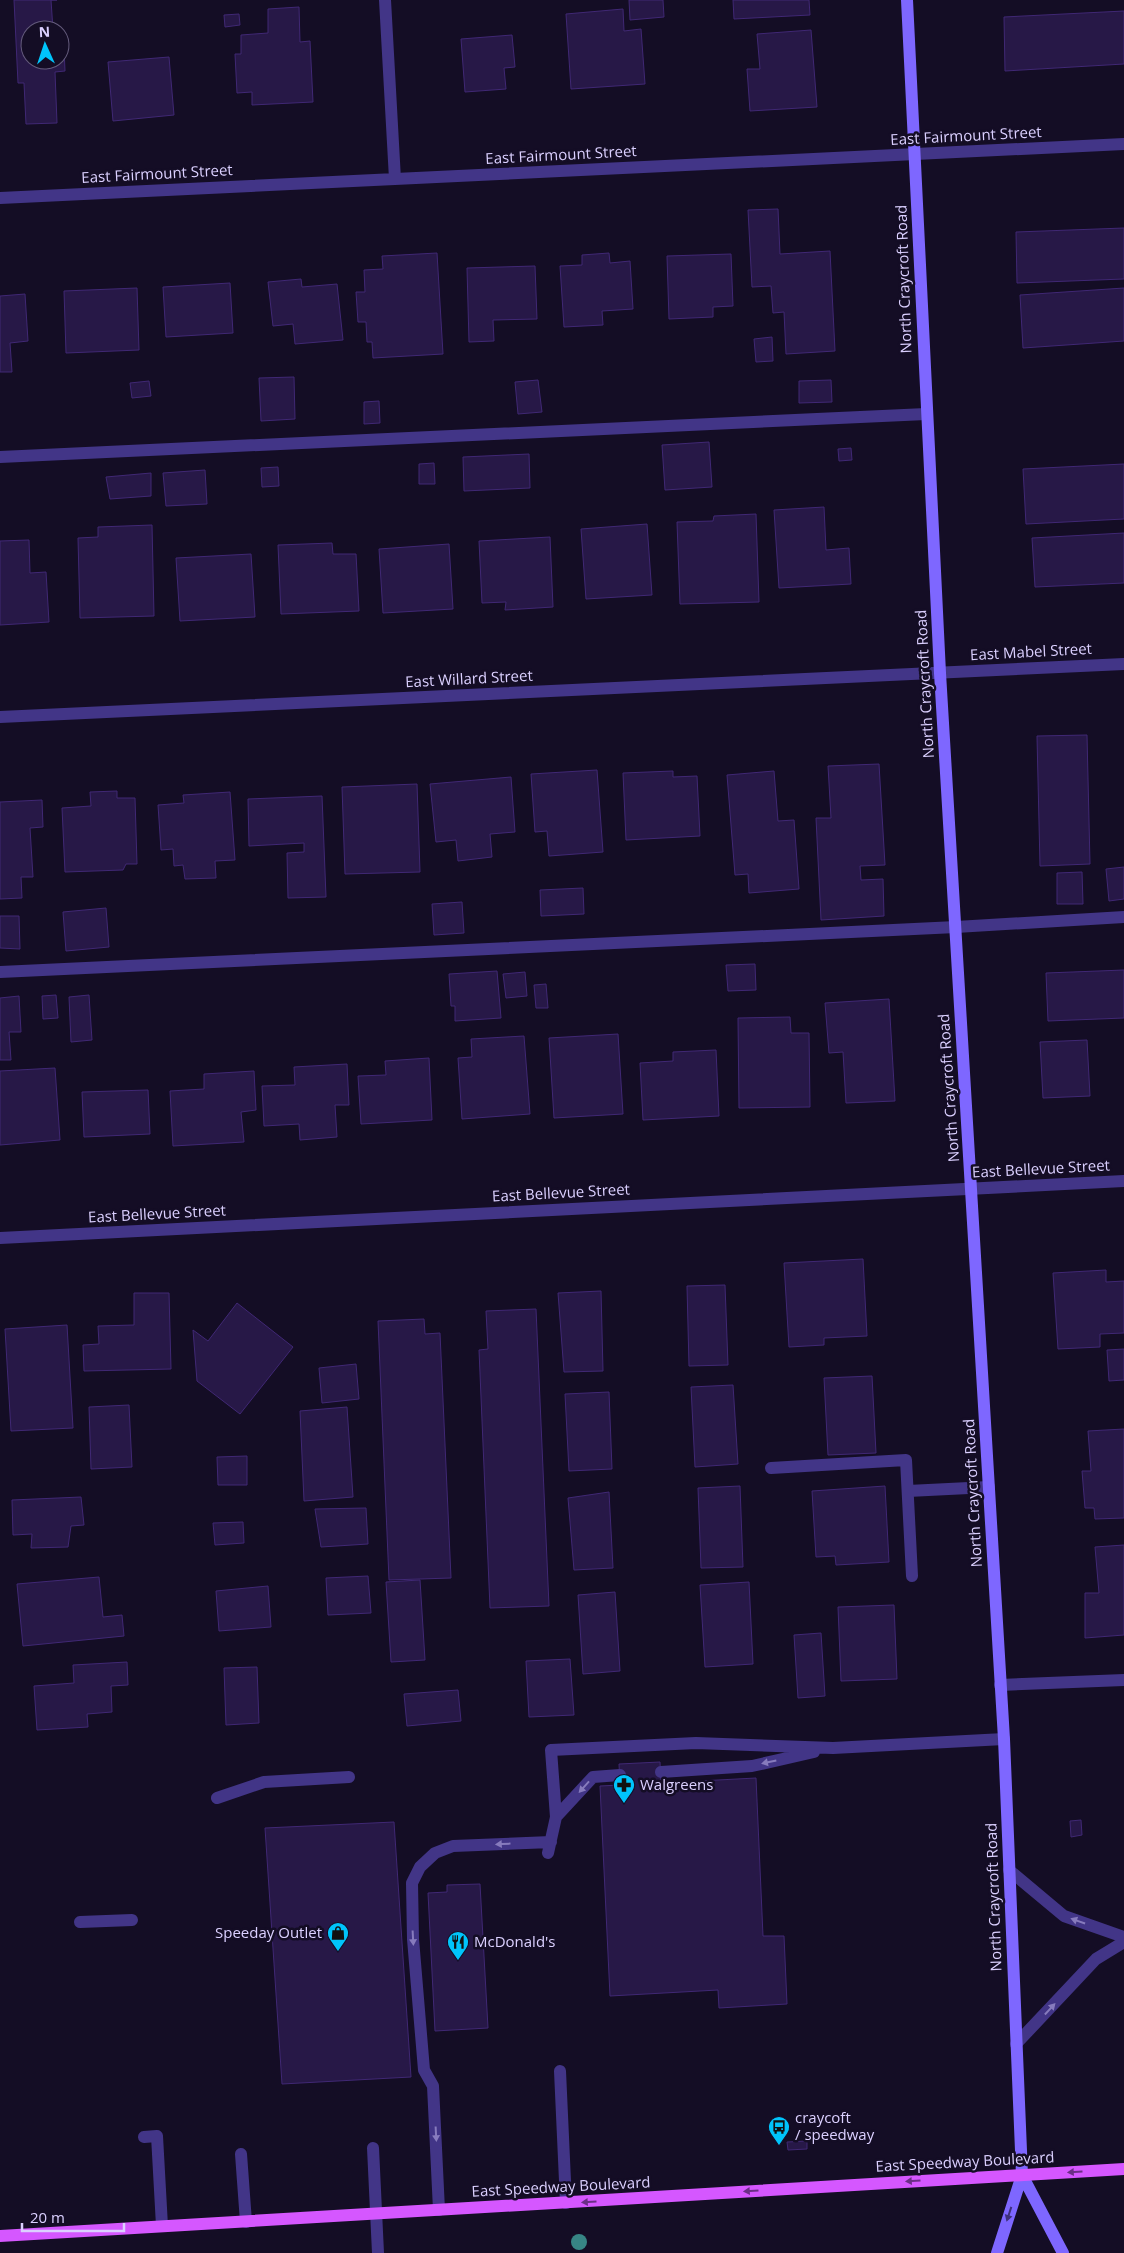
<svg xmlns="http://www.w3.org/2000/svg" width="1124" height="2253" viewBox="0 0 1124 2253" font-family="'Open Sans',sans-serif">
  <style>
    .building { fill: #271847; stroke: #402874 }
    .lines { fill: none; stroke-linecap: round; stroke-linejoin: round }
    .lane { stroke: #423587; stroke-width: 12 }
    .street { stroke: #423587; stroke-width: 12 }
    .secondary { stroke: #7e67ff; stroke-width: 12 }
    .primary { stroke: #d557ff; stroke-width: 12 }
    .tree { fill: #378585 }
    .oneway { fill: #877bbd }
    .oneway2 { fill: #6b2e87 }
    .oneway3 { fill: #3e317c }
    .labels { text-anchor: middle; stroke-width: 5; stroke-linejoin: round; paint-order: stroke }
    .street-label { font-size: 15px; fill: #dbd0ff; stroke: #140d25 }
    .poi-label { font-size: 15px; fill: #dbd0ff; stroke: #140d25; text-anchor: start }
  </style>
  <rect width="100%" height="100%" fill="#140d25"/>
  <path class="building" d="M14 0H57H51L53 30H30V60H60V48H64L65 71 55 72 57 123 26 124 24 83H18Z
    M629 0H663L664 17 630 20Z
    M733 0H809L810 15 734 19Z
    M299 7 300 42 310 41 313 102 252 105V92L237 93 235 54H241V35L268 33V9Z
    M623 9 624 31 641 29 645 84 571 89 566 14Z
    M1124 11V64L1005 71 1004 17Z
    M239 14 240 25 225 27 224 15Z
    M811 30 817 107 750 111 747 69H760L757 34Z
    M512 35 515 67 504 68 506 89 465 92 461 39Z
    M169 57 174 115 113 121 108 62Z
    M778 209 780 254 830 251 835 351 786 354 784 312 773 313 771 286 752 287 748 210Z
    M1124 228V279L1017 283 1016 232Z
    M437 253 443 354 373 358 372 342H367L366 322H358L356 292H365L364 270 383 269 382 256Z
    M609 253 610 263 630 261 633 309 602 311 603 325 564 327 560 266 582 265V255Z
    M731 254 733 306 713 307V317L669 319 667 256Z
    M535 266 537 319 493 320 494 341 469 342 467 268Z
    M301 279 302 287 337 284 343 340 295 344 293 324 273 326 268 282Z
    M230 283 233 333 166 337 163 287Z
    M137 288 139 350 66 353 64 291Z
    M1124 288V341L1023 348 1020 295Z
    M25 294 28 341 10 343 12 372H0V296Z
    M772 337 773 361 756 362 754 339Z
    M294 377 295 419 261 421 259 378Z
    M538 380 542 412 518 414 515 382Z
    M831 380 832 402 799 403V381Z
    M149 381 151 396 132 398 130 383Z
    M379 401 380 423 364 424V402Z
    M709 442 712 487 665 490 662 445Z
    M851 448 852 460 839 461 838 449Z
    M529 454 530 488 464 491 463 457Z
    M434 463 435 484H419V464Z
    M1124 464V519L1026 524 1023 469Z
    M278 467 279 486 262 487 261 468Z
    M205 470 207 504 166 506 163 473Z
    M151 473V496L110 499 106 477Z
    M824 507 826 550 849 548 851 584 779 588 774 510Z
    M756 514 759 602 680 604 677 522 713 521 714 516Z
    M647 524 652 595 586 599 581 529Z
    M152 525 154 616 80 618 78 538 98 537V527Z
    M1124 533V583L1035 587 1032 538Z
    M550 537 553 607 505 610 506 602 482 603 479 541Z
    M29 540 30 573 46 572 49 622 0 625V541Z
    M332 543 333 554H356L359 611 281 614 278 545Z
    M449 544 453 609 383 613 379 549Z
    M251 554 255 617 180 621 176 558Z
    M1087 735 1090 864 1040 866 1037 736Z
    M879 764 885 865 860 866 861 880 883 879 884 916 821 920 816 818H831L828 766Z
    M597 770 603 852 549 856 547 831 535 832 531 774Z
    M673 771V777L697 776 700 836 626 840 623 773Z
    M774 771 778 821 794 820 799 889 749 893 748 874 735 875 727 775Z
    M511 777 515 832 490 834 492 857 458 861 456 840 436 842 430 784Z
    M417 784 420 872 345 874 342 787Z
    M117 791V798H135L137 864H126L123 870 65 872 62 808 91 806 90 792Z
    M230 792 235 860 215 861 216 878 185 879 183 865 174 866 173 849 161 850 158 805 184 803 183 795Z
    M322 796 326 897 288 898 287 853 304 852V843L249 846 248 799Z
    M42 800 43 827 30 828 33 877H21L22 898 0 899V802Z
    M1124 867V899L1109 901 1106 869Z
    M1082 872 1083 904H1057V873Z
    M583 888 584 914 541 916 540 890Z
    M462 902 464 933 434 935 432 904Z
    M106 908 109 947 66 951 63 912Z
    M0 916H19L20 949 0 948Z
    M755 964 756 990 728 991 726 965Z
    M1124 970V1018L1048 1021 1046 973Z
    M497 971 501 1018 455 1021V1006H451L449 974Z
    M525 972 527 996 506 998 503 974Z
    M546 984 548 1008H536L534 985Z
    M56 995 58 1018 43 1019 42 996Z
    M89 995 92 1040 71 1042 69 997Z
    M19 996 21 1032H9L11 1060H0V998Z
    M889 999 895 1101 846 1103 843 1052 829 1053 825 1003Z
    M790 1017 791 1033H809L810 1107 739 1108 738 1018Z
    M618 1034 623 1114 554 1118 549 1038Z
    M524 1036 530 1114 462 1119 458 1058 472 1057 471 1039Z
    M1087 1040 1090 1096 1043 1098 1040 1042Z
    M716 1050 719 1116 643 1120 640 1063 673 1061V1052Z
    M429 1058 432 1120 361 1124 358 1076 386 1075 385 1061Z
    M347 1064 349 1105H335L337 1137 300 1140 299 1124 264 1126 262 1086 295 1085 294 1067Z
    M55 1068 60 1140 0 1145V1071Z
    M254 1071 256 1110 241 1112 244 1142 173 1146 170 1091 204 1089V1074Z
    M148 1090 150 1134 84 1137 82 1092Z
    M863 1259 867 1336 824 1338V1345L789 1347 784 1263Z
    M1106 1270V1282L1124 1281V1333L1100 1334V1347L1058 1349 1053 1273Z
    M725 1285 728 1365 689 1366 687 1286Z
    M601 1291 603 1371 564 1372 558 1293Z
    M134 1293H169L171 1369 84 1371 83 1345 99 1344 98 1326 134 1325Z
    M237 1303 293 1347 240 1414 197 1381 193 1330 208 1341Z
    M536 1309 549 1606 490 1608 479 1350 488 1349 486 1311Z
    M424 1319 425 1334 440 1333 451 1578 389 1580 378 1321Z
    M67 1325 73 1428 11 1431 5 1329Z
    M1124 1349V1380L1109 1381 1107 1350Z
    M356 1364 359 1399 322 1403 319 1368Z
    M872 1376 876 1453 828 1455 824 1378Z
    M733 1385 738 1464 695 1467 691 1387Z
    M609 1392 612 1469 569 1471 565 1394Z
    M129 1405 132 1467 91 1469 89 1407Z
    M347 1407 353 1497 304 1501 300 1411Z
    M1124 1429V1518L1095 1519 1094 1508H1085L1082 1471H1091L1088 1431Z
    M247 1456V1485H218L217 1457Z
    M740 1486 743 1567 701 1568 698 1488Z
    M885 1486 889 1562 836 1565 835 1556 816 1557 812 1491Z
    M609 1492 613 1568 574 1570 568 1498Z
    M81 1497 84 1525 71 1526 68 1547 31 1548 32 1534 13 1535 12 1500Z
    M366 1508 368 1544 321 1547 315 1509Z
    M243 1522 244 1543 215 1545 213 1523Z
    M1124 1545V1635L1085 1638V1593H1099L1095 1547Z
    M368 1576 371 1613 328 1615 326 1578Z
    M99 1577 103 1617 122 1615 124 1636 23 1646 17 1584Z
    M420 1580 425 1660 391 1662 386 1582Z
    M749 1582 753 1664 705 1667 700 1585Z
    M268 1586 271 1627 219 1631 216 1591Z
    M615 1592 620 1671 583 1674 578 1595Z
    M894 1605 897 1679 841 1681 838 1607Z
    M821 1633 825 1696 798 1698 794 1635Z
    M570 1659 574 1715 529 1717 526 1661Z
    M127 1662 128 1685 111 1686 112 1712 87 1714 88 1727 37 1730 34 1686 74 1683 73 1665Z
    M257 1667 259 1723 226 1725 224 1668Z
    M458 1690 461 1721 407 1726 404 1694Z
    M660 1762 661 1783 756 1778 763 1936H784L787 2004 719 2008 718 1990 610 1996 600 1786 620 1785 619 1764Z
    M1081 1820 1082 1835 1071 1837 1070 1821Z
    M394 1822 411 2077 282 2084 265 1828Z
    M480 1884 488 2028 435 2031 428 1893 447 1892V1885Z
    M807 2141V2149L788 2150 787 2142Z"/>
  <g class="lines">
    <path class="lane" d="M0 457 926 414
      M0 972 956 927 1124 917
      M771 1468 906 1460 912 1576
      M908 1491 989 1487
      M661 1772 752 1766 814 1752
      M217 1798 264 1782 349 1777
      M556 1817 593 1777 620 1775
      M548 1853 556 1817 551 1750 696 1743 833 1748 1004 1739
      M1009 1870 1064 1916 1124 1937
      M80 1922 132 1920
      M1016 2044 1096 1959 1124 1942
      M560 2071 566 2203
      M144 2137 157 2136 162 2226
      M373 2148 378 2253
      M241 2154 246 2222
      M439 2210 433 2086 424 2070 413 1939 412 1883 420 1867 435 1853 453 1846 551 1842"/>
    <path class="street" d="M385 0 395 179
      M0 198 1124 144
      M0 717 1124 664
      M0 1238 1124 1181
      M1000 1685 1124 1680"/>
    <path class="secondary" d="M907 0 940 673 1004 1739 1022 2175 997 2253
      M1022 2175 1063 2253"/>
    <path class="primary" d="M0 2236 1124 2169"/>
  </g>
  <circle class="tree" cx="579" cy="2242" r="8"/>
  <defs><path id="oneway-solid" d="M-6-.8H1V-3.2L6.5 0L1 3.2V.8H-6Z" transform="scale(1.25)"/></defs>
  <g class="oneway">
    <use href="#oneway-solid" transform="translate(769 1762) rotate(168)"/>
    <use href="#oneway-solid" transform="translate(584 1787) rotate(132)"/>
    <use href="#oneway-solid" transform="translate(503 1844) rotate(177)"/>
    <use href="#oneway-solid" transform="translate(1078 1921) rotate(-161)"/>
    <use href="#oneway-solid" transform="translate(413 1938) rotate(87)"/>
    <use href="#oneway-solid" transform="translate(1050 2009) rotate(-47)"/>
    <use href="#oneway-solid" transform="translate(436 2134) rotate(87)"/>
  </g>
  <g class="oneway2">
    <use href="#oneway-solid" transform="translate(1075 2172) rotate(177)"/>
    <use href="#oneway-solid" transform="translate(913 2181) rotate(176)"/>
    <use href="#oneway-solid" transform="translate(751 2191) rotate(176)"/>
    <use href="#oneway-solid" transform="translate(589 2202) rotate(176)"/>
  </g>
  <use class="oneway3" href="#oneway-solid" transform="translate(1009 2214) rotate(108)"/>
  <defs>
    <g id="pharmacy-pin" transform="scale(1.125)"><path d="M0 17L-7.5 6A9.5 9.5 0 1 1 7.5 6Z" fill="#00c4fb" stroke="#140d25"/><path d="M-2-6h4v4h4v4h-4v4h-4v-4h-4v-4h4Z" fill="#111"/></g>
    <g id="shop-pin" transform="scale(1.125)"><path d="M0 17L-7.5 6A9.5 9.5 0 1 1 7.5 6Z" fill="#00c4fb" stroke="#140d25"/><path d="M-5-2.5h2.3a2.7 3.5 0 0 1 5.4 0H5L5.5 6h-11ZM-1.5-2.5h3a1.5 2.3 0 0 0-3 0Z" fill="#111"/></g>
    <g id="restaurant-pin" transform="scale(1.125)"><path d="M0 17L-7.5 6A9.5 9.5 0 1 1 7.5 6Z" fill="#00c4fb" stroke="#140d25"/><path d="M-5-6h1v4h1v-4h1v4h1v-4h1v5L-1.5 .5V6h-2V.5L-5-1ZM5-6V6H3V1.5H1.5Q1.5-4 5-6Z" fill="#111"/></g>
    <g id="bus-pin" transform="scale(1.125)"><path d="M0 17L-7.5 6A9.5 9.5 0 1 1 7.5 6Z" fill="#00c4fb" stroke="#140d25"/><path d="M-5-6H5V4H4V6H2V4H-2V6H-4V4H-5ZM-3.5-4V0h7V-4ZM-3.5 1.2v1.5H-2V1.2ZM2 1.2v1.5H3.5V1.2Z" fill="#111"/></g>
  </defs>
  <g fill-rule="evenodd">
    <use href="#pharmacy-pin" x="624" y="1785"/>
    <use href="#shop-pin" x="338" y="1933"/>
    <use href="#restaurant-pin" x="458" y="1942"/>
    <use href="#bus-pin" x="779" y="2127"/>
  </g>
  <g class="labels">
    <g class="street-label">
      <text transform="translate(966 136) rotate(-3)" y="5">East Fairmount Street</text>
      <text transform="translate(561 155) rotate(-3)" y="5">East Fairmount Street</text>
      <text transform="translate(157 174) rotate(-3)" y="5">East Fairmount Street</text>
      <text transform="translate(904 279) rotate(-92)" y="5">North Craycroft Road</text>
      <text transform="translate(1031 652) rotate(-3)" y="5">East Mabel Street</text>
      <text transform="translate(469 679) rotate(-3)" y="5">East Willard Street</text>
      <text transform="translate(925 684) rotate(-93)" y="5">North Craycroft Road</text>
      <text transform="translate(949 1088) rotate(-94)" y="5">North Craycroft Road</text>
      <text transform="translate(1041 1169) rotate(-3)" y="5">East Bellevue Street</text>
      <text transform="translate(561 1193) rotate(-3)" y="5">East Bellevue Street</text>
      <text transform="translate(157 1214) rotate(-3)" y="5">East Bellevue Street</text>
      <text transform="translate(973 1493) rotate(-93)" y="5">North Craycroft Road</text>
      <text transform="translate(994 1897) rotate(-92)" y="5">North Craycroft Road</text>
      <text transform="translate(965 2162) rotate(-3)" y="5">East Speedway Boulevard</text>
      <text transform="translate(561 2187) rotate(-3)" y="5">East Speedway Boulevard</text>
    </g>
    <g class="poi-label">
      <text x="640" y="1790">Walgreens</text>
      <text x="322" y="1938" text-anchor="end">Speeday Outlet</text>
      <text x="474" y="1947">McDonald's</text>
      <text x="795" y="2123">craycoft<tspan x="795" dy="17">/ speedway</tspan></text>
    </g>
  </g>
  <g transform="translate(45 45) rotate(357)"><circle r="24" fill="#140d25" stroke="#645b7c"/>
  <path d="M0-4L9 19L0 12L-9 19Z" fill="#00c4fb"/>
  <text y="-8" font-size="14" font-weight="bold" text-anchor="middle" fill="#dbd0ff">N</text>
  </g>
  <path d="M22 2223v8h102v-8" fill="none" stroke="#dbd0ff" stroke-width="2.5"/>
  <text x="30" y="2223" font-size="15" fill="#dbd0ff" stroke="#140d25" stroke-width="4" paint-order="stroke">20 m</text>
</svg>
